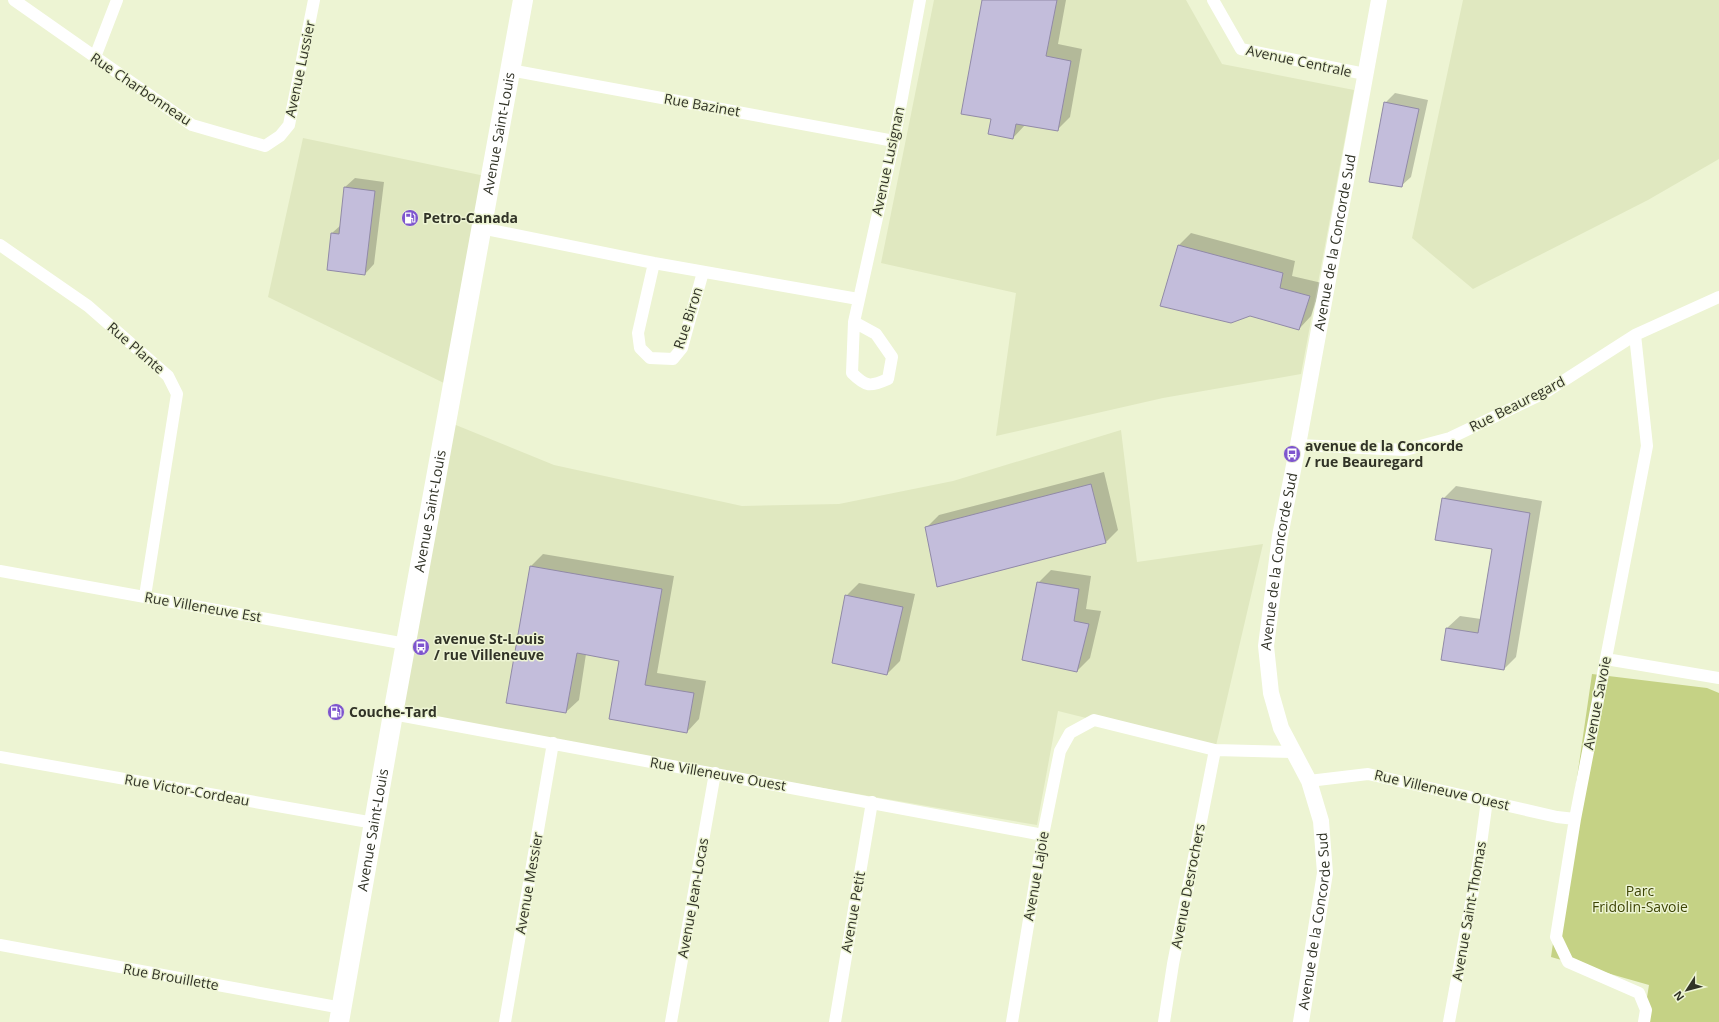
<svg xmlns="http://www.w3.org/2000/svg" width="1719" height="1022" viewBox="0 0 1719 1022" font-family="'Open Sans',sans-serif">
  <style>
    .built { fill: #e0e8c0 }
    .green { fill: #c5d285 }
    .shadow { fill: #0003 }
    .building { fill: #c3bddb; stroke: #918aa7 }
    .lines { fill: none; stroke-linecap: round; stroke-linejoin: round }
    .minor { stroke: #fff; stroke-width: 12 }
    .tertiary { stroke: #fff; stroke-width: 16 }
    .primary { stroke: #fff; stroke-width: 20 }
    .labels { text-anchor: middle; stroke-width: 3; stroke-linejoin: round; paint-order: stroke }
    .street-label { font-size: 14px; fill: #313327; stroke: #edf4d3 }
    .poi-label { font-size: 14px; font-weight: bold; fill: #313327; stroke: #edf4d3; text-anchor: start }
    .park-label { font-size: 14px; fill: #3d4404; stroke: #edf4d3 }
  </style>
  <rect width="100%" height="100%" fill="#edf4d3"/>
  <path class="built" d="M934 0H1186L1222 64 1354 90 1301 374 1163 398 996 436 1016 293 881 263Z
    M1463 0H1719V159L1648 200 1473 289 1412 238Z
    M303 138 485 176 450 386 268 297Z
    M446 421 554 465 742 506 839 504 953 481 1121 430 1137 562 1263 544 1215 750 1058 711 1037 825 393 714Z"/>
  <path class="green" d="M1592 674 1707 688 1719 693V1022H1643L1649 985 1551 957Z"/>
  <path class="shadow" d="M983 0H1066L1058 44 1082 49 1070 117 1057 130 1025 125 1013 138 992 119Z
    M1395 93 1428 100 1411 177 1401 186 1385 103Z
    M355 178 384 182 374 264 365 274 328 269 332 233 341 225 345 187Z
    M1191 233 1295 261 1292 276 1322 283 1311 316 1299 329 1179 245Z
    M1104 472 1118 530 1106 542 926 528 939 515Z
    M1456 486 1542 501 1516 657 1504 669 1442 659 1447 628 1460 616 1481 619 1493 548 1443 499Z
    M543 554 674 576 657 673 706 681 699 719 687 732 620 660 586 654 579 700 566 712 531 566Z
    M1051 570 1091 576 1086 609 1101 611 1090 658 1077 671 1038 583Z
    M859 583 915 594 900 661 887 674 846 596Z"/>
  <path class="building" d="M982 0H1057L1046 56 1071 61 1058 131 1016 124 1013 139 988 134 991 119 961 114Z
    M1384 102 1419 109 1402 187 1369 182Z
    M344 187 375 191 365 275 327 270 331 233 339 234Z
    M1178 245 1283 273 1280 288 1310 296 1299 330 1250 316 1231 323 1160 306Z
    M1091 484 1106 543 937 587 925 527Z
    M1442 498 1530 513 1504 670 1441 660 1446 628 1478 633 1492 549 1435 540Z
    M530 566 662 589 645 685 694 693 687 733 609 719 619 661 577 653 566 713 506 703Z
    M1037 582 1079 589 1074 621 1089 624 1077 672 1022 660Z
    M845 595 903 607 887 675 832 663Z"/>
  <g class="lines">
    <path class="minor" d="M14 0 192 125 265 146 280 136 289 125 314 0
      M1213 0 1241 49 1365 74
      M95 57 117 0
      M510 70 894 141
      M481 228 654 263 858 299
      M0 245 88 306 168 376 177 394 145 596
      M654 263 638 333 640 348 650 358 673 359 682 348 703 272
      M854 322 876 334 892 357 888 379C870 387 866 387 852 373L854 322 894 141 920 0
      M1635 335 1647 446 1575 819 1556 937 1568 962 1639 993 1646 1010 1644 1022
      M1298 445 1405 450 1450 438 1546 392 1635 335 1719 297
      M0 571 406 644
      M1606 659 1719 678
      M393 714 1043 835
      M0 757 374 823
      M1309 781 1368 774 1557 817 1575 819
      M0 945 342 1008
      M505 1022 553 743
      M671 1022 715 773
      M835 1022 872 802
      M1012 1022 1043 835 1060 751 1070 733 1094 720 1215 750 1294 752
      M1164 1022 1173 964 1215 750
      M1449 1022 1479 859 1487 800"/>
    <path class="tertiary" id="s1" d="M1301 1022 1325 873 1321 821 1309 781 1281 728 1271 693 1266 646 1280 536 1298 445 1379 0"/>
    <path class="primary" id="s2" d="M339 1022 393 714 523 0"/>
  </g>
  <defs>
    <g id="fuel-disc" transform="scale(0.9)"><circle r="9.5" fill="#7e55ce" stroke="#edf4d3"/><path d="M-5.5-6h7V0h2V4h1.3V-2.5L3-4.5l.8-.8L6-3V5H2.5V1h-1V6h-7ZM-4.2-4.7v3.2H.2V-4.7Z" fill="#fff"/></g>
    <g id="bus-disc" transform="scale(0.9)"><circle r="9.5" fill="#7e55ce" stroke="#edf4d3"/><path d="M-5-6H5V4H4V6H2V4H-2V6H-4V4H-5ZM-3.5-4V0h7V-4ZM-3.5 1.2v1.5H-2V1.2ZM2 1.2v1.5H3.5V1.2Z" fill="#fff"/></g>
  </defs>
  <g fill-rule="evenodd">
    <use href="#fuel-disc" x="410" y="218"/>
    <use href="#bus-disc" x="1292" y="454"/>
    <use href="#bus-disc" x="421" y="647"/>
    <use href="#fuel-disc" x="336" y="712"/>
  </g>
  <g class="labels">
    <g class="street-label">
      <text transform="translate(1299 61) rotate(12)" y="5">Avenue Centrale</text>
      <text transform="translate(300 69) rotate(-78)" y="5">Avenue Lussier</text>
      <text transform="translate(141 89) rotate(34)" y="5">Rue Charbonneau</text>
      <text transform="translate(702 105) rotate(10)" y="5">Rue Bazinet</text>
      <text dy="5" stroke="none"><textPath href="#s2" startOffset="903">Avenue Saint-Louis</textPath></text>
      <text transform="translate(888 161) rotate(-78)" y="5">Avenue Lusignan</text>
      <text dy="5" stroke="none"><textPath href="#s1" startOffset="798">Avenue de la Concorde Sud</textPath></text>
      <text transform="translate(688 318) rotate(-72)" y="5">Rue Biron</text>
      <text transform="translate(136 348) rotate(41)" y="5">Rue Plante</text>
      <text transform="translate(1517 404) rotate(-27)" y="5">Rue Beauregard</text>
      <text dy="5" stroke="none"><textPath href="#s2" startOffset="519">Avenue Saint-Louis</textPath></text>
      <text dy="5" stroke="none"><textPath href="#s1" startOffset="474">Avenue de la Concorde Sud</textPath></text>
      <text transform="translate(203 607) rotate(10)" y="5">Rue Villeneuve Est</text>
      <text transform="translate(1597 703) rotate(-79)" y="5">Avenue Savoie</text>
      <text transform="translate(718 774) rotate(10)" y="5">Rue Villeneuve Ouest</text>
      <text transform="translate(187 790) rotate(10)" y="5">Rue Victor-Cordeau</text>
      <text transform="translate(1442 790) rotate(13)" y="5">Rue Villeneuve Ouest</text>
      <text dy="5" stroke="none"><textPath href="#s2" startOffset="195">Avenue Saint-Louis</textPath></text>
      <text transform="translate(1036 876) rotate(-80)" y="5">Avenue Lajoie</text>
      <text transform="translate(529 883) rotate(-80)" y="5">Avenue Messier</text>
      <text transform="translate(1188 886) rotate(-79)" y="5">Avenue Desrochers</text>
      <text transform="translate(693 898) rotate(-80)" y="5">Avenue Jean-Locas</text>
      <text transform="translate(1469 911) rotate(-80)" y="5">Avenue Saint-Thomas</text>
      <text transform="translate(853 912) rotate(-80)" y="5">Avenue Petit</text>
      <text dy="5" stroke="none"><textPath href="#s1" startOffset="102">Avenue de la Concorde Sud</textPath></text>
      <text transform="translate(171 977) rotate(10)" y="5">Rue Brouillette</text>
    </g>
    <g class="poi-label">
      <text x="423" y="223">Petro-Canada</text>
      <text x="1305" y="451">avenue de la Concorde<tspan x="1305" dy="16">/ rue Beauregard</tspan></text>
      <text x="434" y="644">avenue St-Louis<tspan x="434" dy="16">/ rue Villeneuve</tspan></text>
      <text x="349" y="717">Couche-Tard</text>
    </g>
    <g class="park-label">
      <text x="1640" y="896">Parc<tspan x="1640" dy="16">Fridolin-Savoie</tspan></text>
    </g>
  </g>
  <g transform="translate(1687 990) rotate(234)" stroke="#edf4d3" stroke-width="3" paint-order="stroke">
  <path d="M0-3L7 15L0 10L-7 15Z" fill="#313327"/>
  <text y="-6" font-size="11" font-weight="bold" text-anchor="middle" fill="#313327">N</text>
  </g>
</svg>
